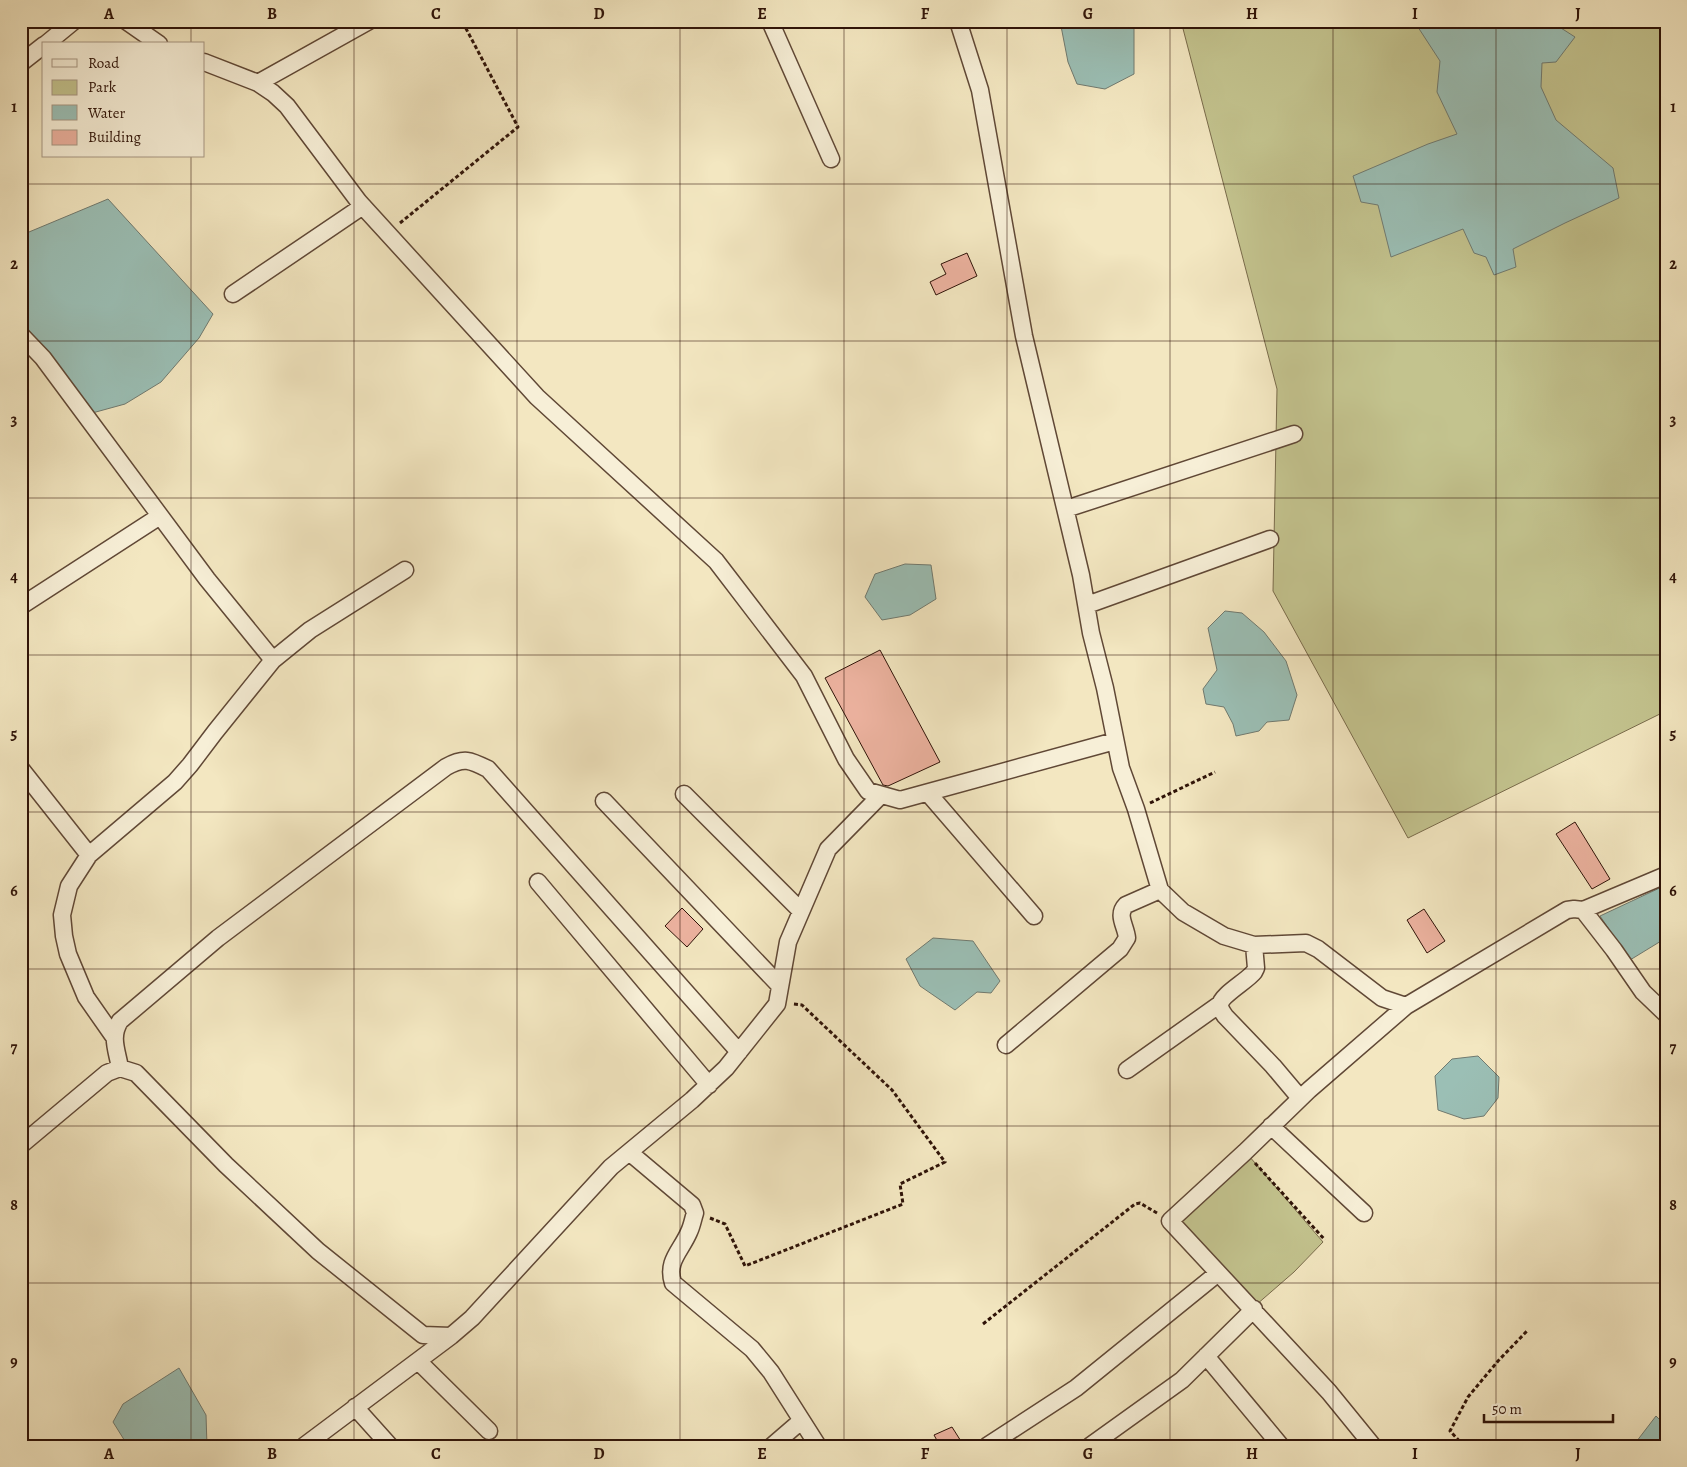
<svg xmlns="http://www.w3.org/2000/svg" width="1687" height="1467" viewBox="0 0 1687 1467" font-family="Alegreya,serif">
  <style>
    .green { fill: #c3c38e; stroke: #796b4b }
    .water { fill: #9bbfb5; stroke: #707a70 }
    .building { fill: #ecb29f; stroke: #2f1308 }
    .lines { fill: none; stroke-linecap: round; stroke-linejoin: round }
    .minor-casing { stroke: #604836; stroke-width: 19 }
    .path { stroke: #2f1308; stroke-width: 3; stroke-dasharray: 4 2.5; stroke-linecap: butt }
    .minor { stroke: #f7efd7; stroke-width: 16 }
    .grid { fill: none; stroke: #2f1308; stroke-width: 1; stroke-opacity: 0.55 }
    .neatline { fill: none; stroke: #2f1308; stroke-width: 2 }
    .grid-label { font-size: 16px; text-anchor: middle; font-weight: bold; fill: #2f1308 }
  </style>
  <rect width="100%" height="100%" fill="#f3e7c1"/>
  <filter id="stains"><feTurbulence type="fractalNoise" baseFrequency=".004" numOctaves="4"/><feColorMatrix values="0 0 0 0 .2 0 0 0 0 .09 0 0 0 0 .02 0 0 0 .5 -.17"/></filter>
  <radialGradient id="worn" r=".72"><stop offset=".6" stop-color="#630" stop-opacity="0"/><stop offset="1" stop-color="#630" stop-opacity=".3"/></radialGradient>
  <path class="green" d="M1181 21H1666V711L1408 838 1273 591 1277 389Z
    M1249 1156 1323 1242 1294 1272 1256 1305 1169 1217Z"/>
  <path class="water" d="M1060 21H1134V74L1105 89 1077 84 1068 62Z
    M1414 21H1550L1575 37 1556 62 1542 63 1541 87 1556 120 1613 168 1619 198 1565 223 1513 249 1516 267 1494 275 1486 257 1474 253 1463 229 1391 257 1378 205 1361 202 1353 176 1428 144 1457 134 1437 92 1440 61Z
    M108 199 213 314 199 338 161 382 125 404 85 415 21 341V237L29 232Z
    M905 564 931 565 936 599 910 615 882 620 865 597 875 574Z
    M1225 611 1242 613 1264 632 1286 661 1297 695 1289 720 1267 722 1259 731 1236 736 1233 724 1224 707 1206 704 1203 689 1217 670 1208 628Z
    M1666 885V938L1630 960 1600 916Z
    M933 938 973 941 1000 981 991 993 977 992 955 1010 920 986 906 959Z
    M1478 1056 1499 1077 1498 1098 1484 1116 1464 1119 1438 1110 1435 1076 1452 1059Z
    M179 1368 206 1415 207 1446H128L113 1422 123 1404Z
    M1656 1416 1666 1426V1446H1633Z"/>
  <path class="building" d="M967 253 977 276 936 295 930 282 946 274 941 264Z
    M880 650 940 762 888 786 883 785 825 678Z
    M1575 822 1610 879 1592 889 1556 834Z
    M682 908 703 929 687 947 665 926Z
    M1424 909 1445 941 1427 953 1407 920Z
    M952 1427 964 1446H940L934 1435Z"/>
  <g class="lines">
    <g class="minor-casing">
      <path id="minor" d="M126 21 159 44
        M770 21 831 159
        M958 21 980 90 1024 336 1081 575 1091 633 1105 688 1121 768 1136 809 1160 890 1183 912 1224 936 1254 945 1306 943 1318 949 1382 998 1406 1006
        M46 44 74 21
        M204 62 258 83 273 93 287 106 359 202 537 397 716 561 804 676 846 759 868 791 900 800 1115 741
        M21 63 44 45
        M258 83 369 21
        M233 294 363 206
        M21 335 43 358 207 579 273 660
        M1066 509 1294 434
        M1087 605 1270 539
        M21 606 160 516
        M21 769 89 855
        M928 793 1034 916
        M684 794 801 911
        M604 801 780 986
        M538 882 709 1085
        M1583 910 1666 875
        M1254 945 1256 968 1254 972C1247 981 1221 995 1220 1005 1220 1009 1223 1013 1225 1016L1273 1066 1300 1098
        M114 1037 86 997 68 954 64 936 62 915 69 886 89 855 175 782 190 765 215 732 273 660 310 630 405 570
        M1006 1045 1120 949 1127 938C1126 926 1116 915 1126 905L1160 890
        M120 1068C117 1050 110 1037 120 1021L218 938 446 767C464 757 470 760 488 769L739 1052
        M1127 1070 1220 1004
        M1271 1126 1364 1213
        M21 1145 107 1073 120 1068 136 1073 226 1165 318 1251 423 1335 451 1336 472 1318 611 1167 692 1100 726 1068 777 1004 788 942 828 849 881 795
        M629 1152 692 1205 695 1213C693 1219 692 1226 689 1232 681 1251 666 1261 673 1283L752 1349 771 1372 818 1446
        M1206 1356 1281 1446
        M418 1361 489 1431
        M355 1407 390 1446
        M304 1446 451 1336
        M772 1446 801 1421
        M987 1446 1076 1388 1218 1273
        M1090 1446 1182 1380 1254 1309
        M1373 1446 1329 1392 1170 1221 1245 1152 1309 1090 1406 1006 1567 910 1574 909 1583 910 1614 950 1643 992 1666 1014"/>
    </g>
    <path class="path" d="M400 223 518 127 462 21
      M1150 803 1215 772
      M1255 1163 1325 1240
      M710 1218 725 1224 745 1266 903 1204 900 1184 945 1162 892 1090 802 1005 793 1004
      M983 1324 1135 1204 1140 1203 1157 1213
      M1464 1446 1450 1431 1468 1397 1498 1361 1527 1331"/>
    <use href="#minor" class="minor"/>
  </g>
  <path class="grid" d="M191 21V44M354 21V1446M517 21V1446M680 21V1446M844 21V1446M1007 21V1446M1170 21V1446M1333 21V1446M1496 21V1446M191 156V1446M21 184H1666M21 341H1666M21 498H1666M21 655H1666M21 812H1666M21 969H1666M21 1126H1666M21 1283H1666"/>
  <rect width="1687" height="1467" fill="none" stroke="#f3e7c1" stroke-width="55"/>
  <rect x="42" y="42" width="162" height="115" fill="#f7efd7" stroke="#a79784"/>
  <rect x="52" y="59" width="25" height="8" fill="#f7efd7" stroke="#a79784"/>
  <text x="88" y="68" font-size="15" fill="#2f1308">Road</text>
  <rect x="52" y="80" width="25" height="15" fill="#c3c38e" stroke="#a79784"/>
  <text x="88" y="92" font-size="15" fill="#2f1308">Park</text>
  <rect x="52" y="105" width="25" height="15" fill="#9bbfb5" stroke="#a79784"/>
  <text x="88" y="118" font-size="15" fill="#2f1308">Water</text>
  <rect x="52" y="130" width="25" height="15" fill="#ecb29f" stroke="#a79784"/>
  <text x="88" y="142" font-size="15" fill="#2f1308">Building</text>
  <path d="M1484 1414v8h129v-8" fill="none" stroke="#2f1308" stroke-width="2.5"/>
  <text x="1492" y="1414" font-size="15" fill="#2f1308" stroke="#f7efd7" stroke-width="4" paint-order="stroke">50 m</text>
  <rect x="28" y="28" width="1632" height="1412" class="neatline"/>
  <g class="grid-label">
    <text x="109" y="19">A</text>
    <text x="272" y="19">B</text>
    <text x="436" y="19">C</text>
    <text x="599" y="19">D</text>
    <text x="762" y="19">E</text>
    <text x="925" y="19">F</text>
    <text x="1088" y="19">G</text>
    <text x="1252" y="19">H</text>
    <text x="1415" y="19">I</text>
    <text x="1578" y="19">J</text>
    <text x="14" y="112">1</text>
    <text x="1673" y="112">1</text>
    <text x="14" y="269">2</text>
    <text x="1673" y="269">2</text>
    <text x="14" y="425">3</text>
    <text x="1673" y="425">3</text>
    <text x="14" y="582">4</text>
    <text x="1673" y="582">4</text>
    <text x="14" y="739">5</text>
    <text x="1673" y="739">5</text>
    <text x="14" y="896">6</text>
    <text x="1673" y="896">6</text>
    <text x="14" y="1053">7</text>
    <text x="1673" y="1053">7</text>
    <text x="14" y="1210">8</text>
    <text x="1673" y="1210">8</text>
    <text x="14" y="1367">9</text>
    <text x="1673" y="1367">9</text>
    <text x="109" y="1459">A</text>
    <text x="272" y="1459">B</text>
    <text x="436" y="1459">C</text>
    <text x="599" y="1459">D</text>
    <text x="762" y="1459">E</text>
    <text x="925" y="1459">F</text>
    <text x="1088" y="1459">G</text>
    <text x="1252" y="1459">H</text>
    <text x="1415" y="1459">I</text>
    <text x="1578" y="1459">J</text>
  </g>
  <rect width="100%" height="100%" filter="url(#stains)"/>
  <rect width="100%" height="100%" fill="url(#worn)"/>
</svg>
